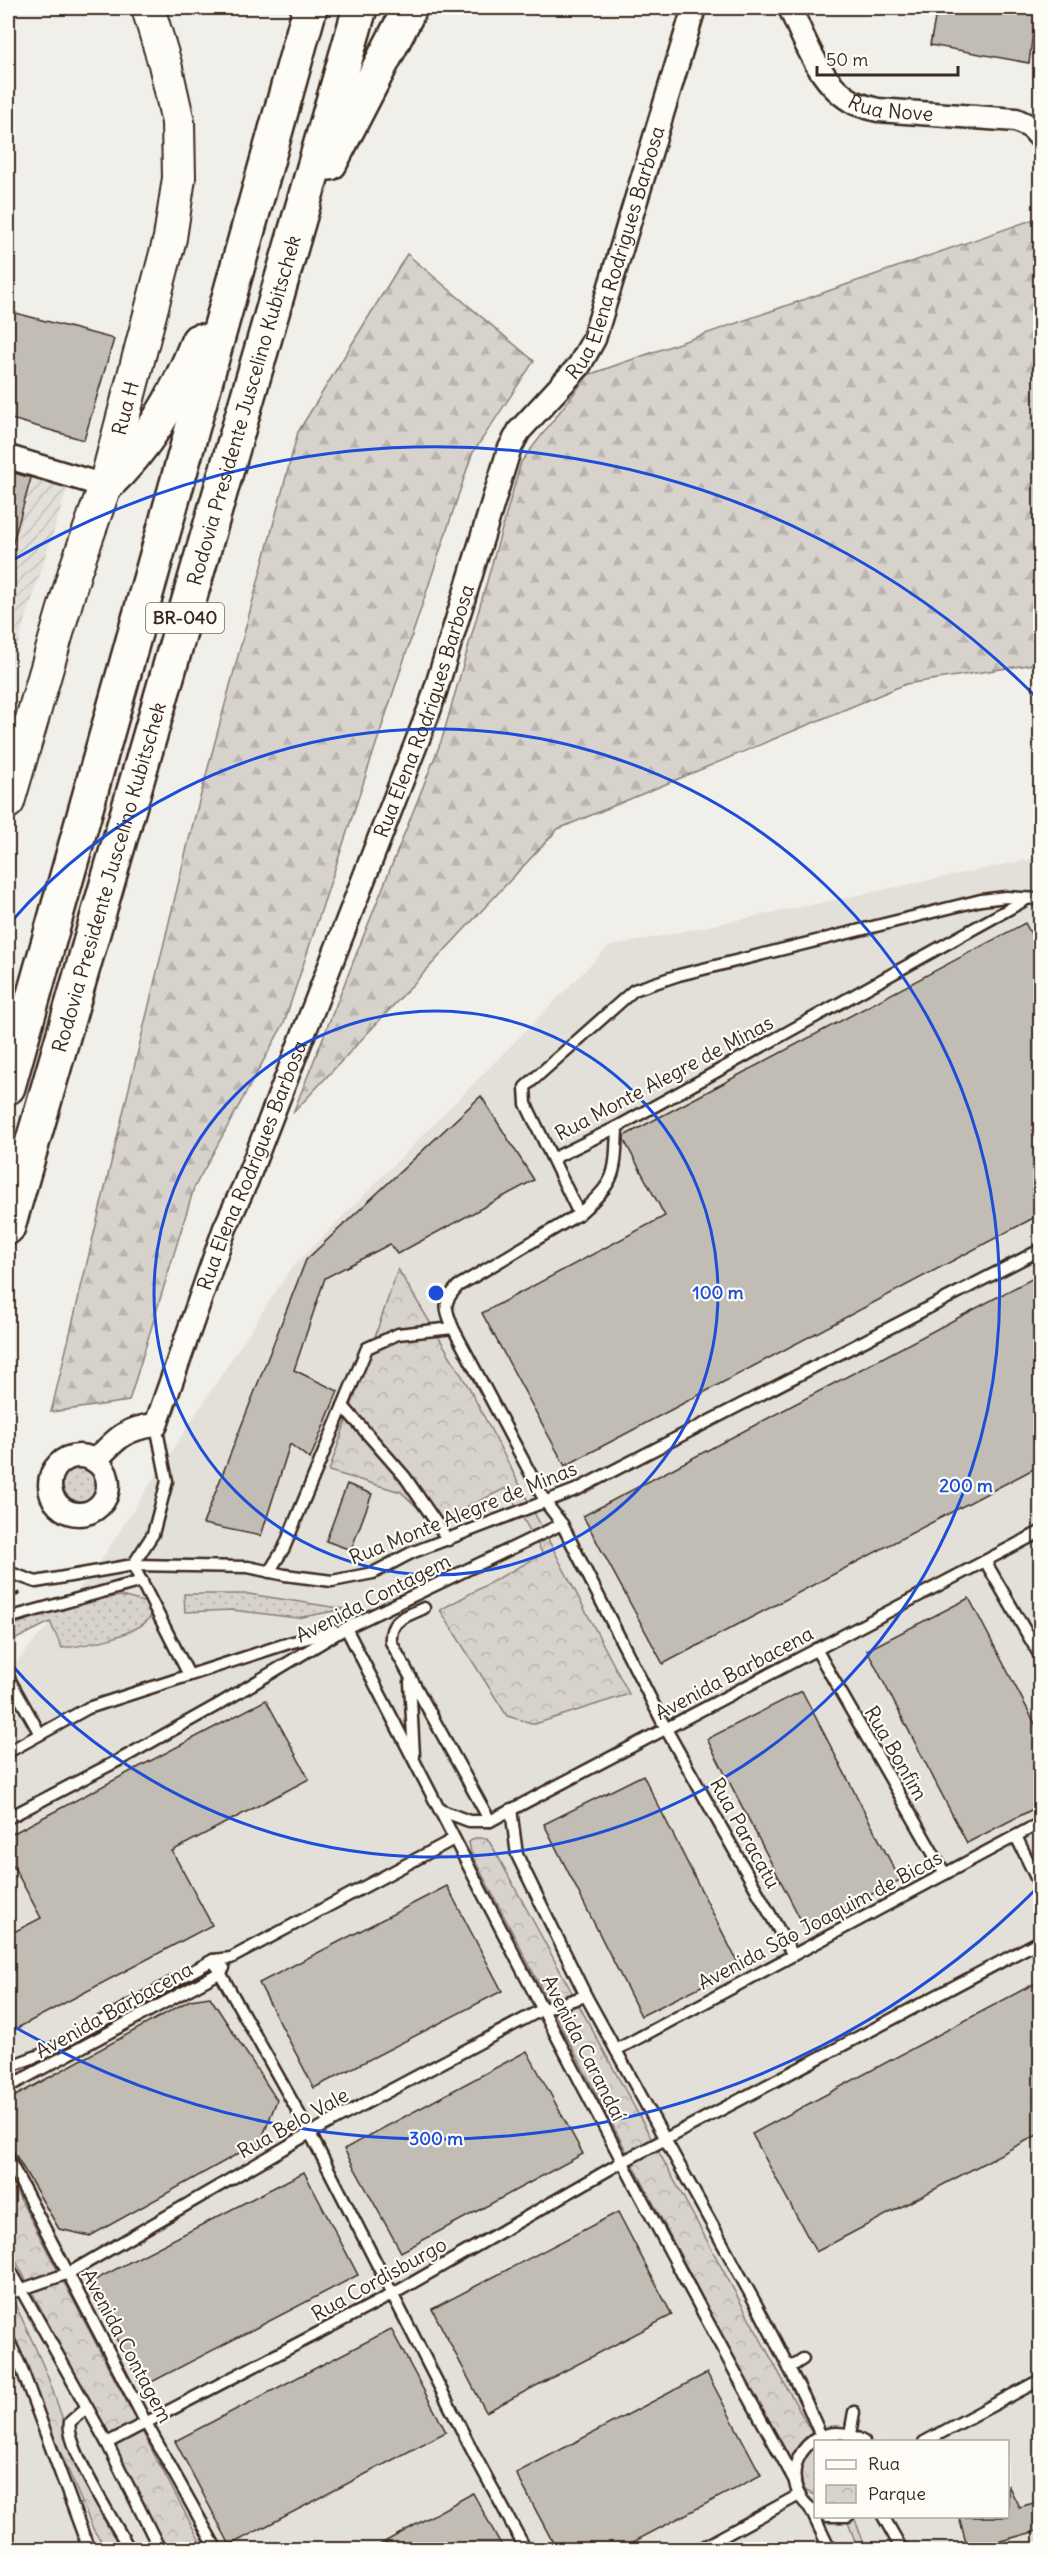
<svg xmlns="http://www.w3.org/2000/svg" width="1048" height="2557" font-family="Delius,sans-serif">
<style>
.built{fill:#e3e0da;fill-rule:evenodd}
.industrial{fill:url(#industrial-furrows)}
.grass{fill:url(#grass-dots);stroke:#897e75;stroke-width:1.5}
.forest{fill:url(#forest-firs);stroke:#897e75;stroke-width:1.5}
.park{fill:url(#park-crowns);stroke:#897e75;stroke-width:1.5}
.building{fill:#c1bcb4;stroke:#3b2a1e;stroke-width:1.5}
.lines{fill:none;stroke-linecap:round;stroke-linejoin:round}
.lane-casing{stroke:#3b2a1e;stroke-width:15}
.street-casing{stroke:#3b2a1e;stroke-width:27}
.secondary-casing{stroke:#3b2a1e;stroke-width:36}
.highway-casing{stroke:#3b2a1e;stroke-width:38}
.path{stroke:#3b2a1e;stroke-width:4;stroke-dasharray:4.5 4.5;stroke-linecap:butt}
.lane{stroke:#fdfcf7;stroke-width:10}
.street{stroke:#fdfcf7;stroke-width:22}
.secondary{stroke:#fdfcf7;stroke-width:32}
.highway{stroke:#fdfcf7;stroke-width:33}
.ring{fill:none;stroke:#1d4ed8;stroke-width:3}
.labels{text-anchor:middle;stroke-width:4.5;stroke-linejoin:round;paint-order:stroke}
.shield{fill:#fdfcf7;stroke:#75695f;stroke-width:1.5}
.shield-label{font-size:18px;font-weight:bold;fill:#3b2a1e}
.street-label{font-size:20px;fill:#3b2a1e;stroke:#fdfcf7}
.centre{fill:#1d4ed8;stroke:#fdfcf7;stroke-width:3}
.ring-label{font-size:18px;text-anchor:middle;font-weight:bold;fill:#1d4ed8;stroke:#fdfcf7;stroke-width:4.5;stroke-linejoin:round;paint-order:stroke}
</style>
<defs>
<pattern id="industrial-furrows" width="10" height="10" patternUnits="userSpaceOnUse" patternTransform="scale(1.5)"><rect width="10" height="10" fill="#e3e0da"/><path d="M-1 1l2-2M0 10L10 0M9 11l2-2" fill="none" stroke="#c4c0bb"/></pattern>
<pattern id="grass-dots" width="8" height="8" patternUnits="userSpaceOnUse" patternTransform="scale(1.5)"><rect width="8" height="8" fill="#d7d2cc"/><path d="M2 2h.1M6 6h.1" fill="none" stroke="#b9b4af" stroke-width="1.8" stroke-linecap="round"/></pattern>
<pattern id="forest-firs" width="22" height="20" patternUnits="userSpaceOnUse" patternTransform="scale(1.5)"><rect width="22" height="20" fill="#d7d2cc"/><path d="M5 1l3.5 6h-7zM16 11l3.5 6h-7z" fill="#b9b4af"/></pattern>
<pattern id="park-crowns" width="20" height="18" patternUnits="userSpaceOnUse" patternTransform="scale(1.5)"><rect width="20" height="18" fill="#d7d2cc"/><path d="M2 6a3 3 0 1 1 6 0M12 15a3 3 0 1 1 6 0" fill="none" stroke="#b9b4af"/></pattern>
</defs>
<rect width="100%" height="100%" fill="#f1efea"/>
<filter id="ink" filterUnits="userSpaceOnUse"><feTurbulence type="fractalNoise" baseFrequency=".0167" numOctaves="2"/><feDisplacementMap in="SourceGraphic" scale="12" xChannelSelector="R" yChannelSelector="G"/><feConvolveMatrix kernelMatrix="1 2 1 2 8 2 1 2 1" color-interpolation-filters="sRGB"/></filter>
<g filter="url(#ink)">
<path class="built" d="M1040,857V2549L8,2550V1672L91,1575L289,1271L608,947ZM816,2442H1008V2516H816Z"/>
<path class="industrial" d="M8,468L68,486L8,675Z"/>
<g class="grass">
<circle cx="80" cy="1484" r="17"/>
<path d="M184,1594H249L345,1609L297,1618L232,1610L185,1612Z"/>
<path d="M121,1596L148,1603L151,1616C139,1635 85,1646 62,1648L50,1622L8,1643V1627L82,1601Z"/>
</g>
<g class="forest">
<path d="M1040,217V663L906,684L558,829L293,1113L442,739L521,462L588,375Z"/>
<path d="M407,254L534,361L472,454L284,1023L194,1188L129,1401L51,1412L190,835L298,432Z"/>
</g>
<g class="park">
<path d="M398,1269L468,1386L629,1694L535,1724L507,1716L440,1610L543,1554L506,1488L434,1523L401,1492L329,1471Z"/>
<path d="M475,1838H487L495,1851L816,2441L815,2495L806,2491L785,2456L471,1853L469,1842Z"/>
<path d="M8,2176L204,2549H167L8,2246Z"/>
<path d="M8,2288C21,2318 37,2349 49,2380C70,2438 87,2499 122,2549H107L94,2531L8,2328Z"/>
<path d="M846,2517H854L866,2549H858Z"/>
</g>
<g class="building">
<path d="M937,8H1036L1029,63L930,45Z"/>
<path d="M8,311L114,339L84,440L8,418Z"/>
<path d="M8,471L31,478L12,546L8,545Z"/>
<path d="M1025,923L1041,952V1214L565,1466L482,1313L665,1216L624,1140V1136Z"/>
<path d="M481,1096L534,1180L397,1254L390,1244L325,1278L294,1370L338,1391L310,1459L290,1444L261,1536L203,1524L306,1260Z"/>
<path d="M1041,1274V1465L663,1664L583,1516Z"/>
<path d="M347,1484L372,1494L351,1550L326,1541Z"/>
<path d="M969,1598L1041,1735V1805L967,1843L867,1650Z"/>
<path d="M802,1691L900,1880L805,1928L707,1739Z"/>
<path d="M266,1700L309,1779L172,1851L212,1925L8,2033V1935L41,1918L8,1856V1836Z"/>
<path d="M643,1775L740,1967L641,2016L544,1824Z"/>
<path d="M447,1886L502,1991L314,2088L259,1983Z"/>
<path d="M1041,1980V2133L816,2252L752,2134Z"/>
<path d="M210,1997L277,2100L261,2141L90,2236L59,2229L8,2142V2100L190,2000Z"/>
<path d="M527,2051L583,2154L401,2252L344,2149Z"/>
<path d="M304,2172L358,2275L142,2387L87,2284Z"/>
<path d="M618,2212L672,2315L486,2412L432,2309Z"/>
<path d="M391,2329L446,2432L230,2545L175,2441Z"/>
<path d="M707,2373L761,2475L618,2550H557L516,2473Z"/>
<path d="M1008,2485L1019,2507L1041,2501V2530L968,2550L959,2517H1008Z"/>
<path d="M473,2493L504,2550H370Z"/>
</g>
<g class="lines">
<defs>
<g id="lane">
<path d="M554,1158L617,1127L1027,899"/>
<path d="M579,1214C617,1180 615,1176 617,1127"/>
<path d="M343,1406L405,1477L448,1540"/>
<path d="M985,1561L1040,1656"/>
<path d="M133,1565L153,1534L167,1481L156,1425"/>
<path d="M133,1565L189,1675"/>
<path d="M8,1572L36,1582L133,1565L248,1567L285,1575L332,1581L373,1573L411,1553L578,1489L1040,1250"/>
<path d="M269,1572L284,1548L367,1348L398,1334L453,1328"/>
<path d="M424,1608C406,1617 389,1619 391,1642L490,1821"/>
<path d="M8,1618L142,1581"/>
<path d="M346,1628C493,1914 639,2200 795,2481"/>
<path d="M816,1649L945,1874"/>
<path d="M8,1677L40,1734"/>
<path d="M410,1682L414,1756"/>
<path d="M8,1752L88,1708L289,1643L335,1631"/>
<path d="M511,1809L517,1855L586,1996L757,2306L804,2397L821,2436"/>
<path d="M440,1810L469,1821H490L1040,1532"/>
<path d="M8,1818L121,1759L221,1703L346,1628L562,1524"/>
<path d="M1016,1836L1040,1886"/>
<path d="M793,1955L666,1729L562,1524L546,1503L453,1328C445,1307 442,1303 458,1286L579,1214L526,1104L525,1087L634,990L679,975L981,900L1006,897L1040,899"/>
<path d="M213,1960L310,2133L475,2456L526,2550"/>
<path d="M616,2050L1040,1823"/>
<path d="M8,2067L40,2055L213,1960L231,1958L454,1839"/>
<path d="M8,2087L221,1972L224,1968"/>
<path d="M8,2158L146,2423L217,2550"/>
<path d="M8,2266L107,2443L160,2550"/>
<path d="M8,2294L69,2273L310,2133L543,2009L586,1996"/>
<path d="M8,2339L21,2367L89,2550"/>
<path d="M789,2368L803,2359"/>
<path d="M87,2407L70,2422C64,2444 117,2527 130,2550"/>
<path d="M850,2434L854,2412"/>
<path d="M924,2442L1040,2380"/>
<path d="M107,2443L393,2294L622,2162L1040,1941"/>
<path d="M810,2508L830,2550"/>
<path d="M816,2512C766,2480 812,2408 864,2442"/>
<path d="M827,2516H848"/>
<path d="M883,2516L901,2548L905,2550"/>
<path d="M698,2550L799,2495"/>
</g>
<g id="street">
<path id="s1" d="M790,8C805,41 820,85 855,103C862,106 871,108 878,110L1016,120L1031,127L1040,137"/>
<path d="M8,457L105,486"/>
<circle cx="79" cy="1485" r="29"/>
<path id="s2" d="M95,1461C116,1439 125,1428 156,1425L225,1228L246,1182L430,708L509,450L519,431L579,366L594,339L694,8"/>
</g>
<g id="secondary">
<path id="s3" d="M8,802L75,571L105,486L170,238L179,178L178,122L165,64L148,8"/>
</g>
<g id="highway">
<path d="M330,163L410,8"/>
<path d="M105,486C148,446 177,396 198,341"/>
<path d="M8,1087L310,8"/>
<path id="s4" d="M8,1227L360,8"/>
</g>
</defs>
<use href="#lane" class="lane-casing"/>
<use href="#street" class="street-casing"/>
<use href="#secondary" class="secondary-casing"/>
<use href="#highway" class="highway-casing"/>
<path class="path" d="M8,1600L21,1592"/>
<use href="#lane" class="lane"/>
<use href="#street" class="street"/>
<use href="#secondary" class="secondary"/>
<use href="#highway" class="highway"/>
</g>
</g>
<g class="ring">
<circle cx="436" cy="1293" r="282"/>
<path d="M10 923A564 564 0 1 1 10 1663"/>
<path d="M1039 1886A846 846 0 0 1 13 2026M13 560A846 846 0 0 1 1039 700"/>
</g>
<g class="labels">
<rect class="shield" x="146" y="603" width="78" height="30" rx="4.5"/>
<g class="shield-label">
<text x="185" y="624">BR-040</text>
</g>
<g class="street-label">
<text dy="7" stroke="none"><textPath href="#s1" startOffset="154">Rua Nove</textPath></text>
<text dy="7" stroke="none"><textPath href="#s2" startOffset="1340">Rua Elena Rodrigues Barbosa</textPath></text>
<text dy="7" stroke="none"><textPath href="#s3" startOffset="411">Rua H</textPath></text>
<text dy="7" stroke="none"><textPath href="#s4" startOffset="850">Rodovia Presidente Juscelino Kubitschek</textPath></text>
<text dy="7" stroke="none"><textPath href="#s2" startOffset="836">Rua Elena Rodrigues Barbosa</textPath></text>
<text dy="7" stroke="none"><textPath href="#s4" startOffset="364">Rodovia Presidente Juscelino Kubitschek</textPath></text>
<text transform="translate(664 1078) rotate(-28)" y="7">Rua Monte Alegre de Minas</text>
<text dy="7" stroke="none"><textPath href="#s2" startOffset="350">Rua Elena Rodrigues Barbosa</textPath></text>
<text transform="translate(463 1513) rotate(-22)" y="7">Rua Monte Alegre de Minas</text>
<text transform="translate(373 1598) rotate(-27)" y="7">Avenida Contagem</text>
<text transform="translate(734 1673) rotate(-28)" y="7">Avenida Barbacena</text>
<text transform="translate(896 1753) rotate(60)" y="7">Rua Bonfim</text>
<text transform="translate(745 1833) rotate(61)" y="7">Rua Paracatu</text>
<text transform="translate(820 1920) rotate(-28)" y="7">Avenida São Joaquim de Bicas</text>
<text transform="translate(114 2010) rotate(-29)" y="7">Avenida Barbacena</text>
<text transform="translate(584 2048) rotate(63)" y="7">Avenida Carandaí</text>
<text transform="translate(293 2123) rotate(-29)" y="7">Rua Belo Vale</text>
<text transform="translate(379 2279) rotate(-29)" y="7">Rua Cordisburgo</text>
<text transform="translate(127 2346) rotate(62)" y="7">Avenida Contagem</text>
</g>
</g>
<circle cx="436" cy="1293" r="9" class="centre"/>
<g class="ring-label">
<text x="718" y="1299">100 m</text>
<text x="966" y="1492">200 m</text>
<text x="436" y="2145">300 m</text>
</g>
<rect width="1048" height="2557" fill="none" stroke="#fdfcf7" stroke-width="30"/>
<rect x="15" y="15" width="1018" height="2527" fill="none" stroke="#3b2a1e" stroke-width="2" filter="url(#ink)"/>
<rect x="814" y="2440" width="195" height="78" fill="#fdfcf7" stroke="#afa8a0" stroke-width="1.5"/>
<rect x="826" y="2460" width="30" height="9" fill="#fdfcf7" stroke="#afa8a0" stroke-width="1.5"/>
<text x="868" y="2470" font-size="18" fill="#3b2a1e">Rua</text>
<rect x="826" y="2485" width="30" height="18" fill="url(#park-crowns)" stroke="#afa8a0" stroke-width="1.5"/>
<text x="868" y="2500" font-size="18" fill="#3b2a1e">Parque</text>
<path d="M817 66v9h141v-9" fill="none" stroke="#3b2a1e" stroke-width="3"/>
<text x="826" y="66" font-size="18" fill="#3b2a1e" stroke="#fdfcf7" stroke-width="4.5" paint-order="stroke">50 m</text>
</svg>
